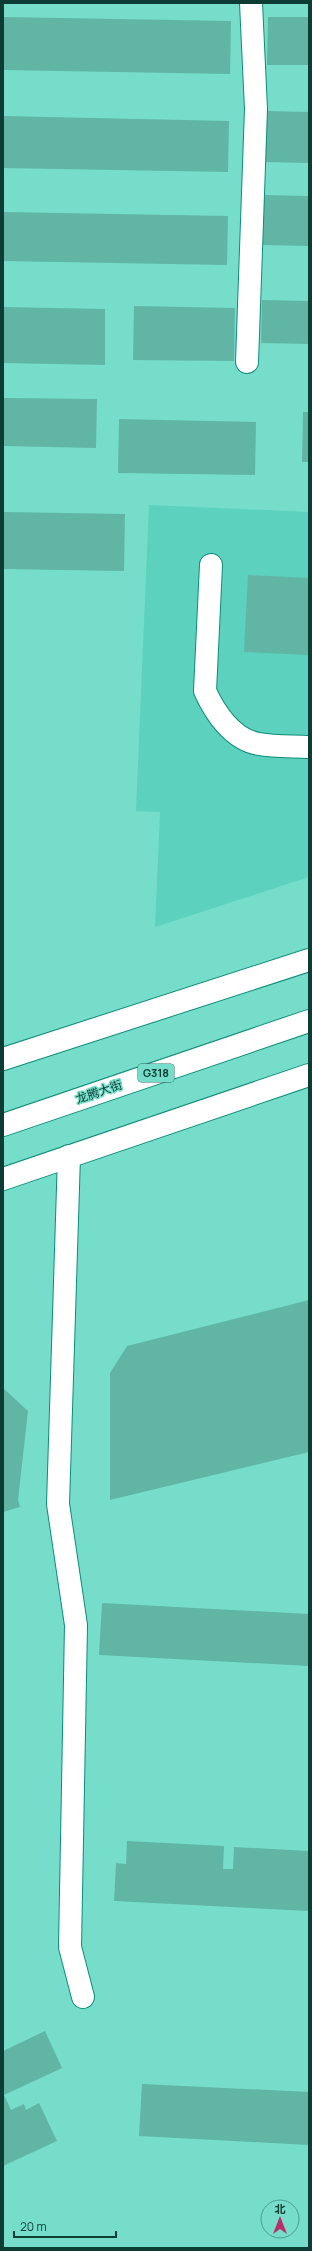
<svg xmlns="http://www.w3.org/2000/svg" width="312" height="2251" font-family="Manrope,'Noto Sans SC',sans-serif">
<style>
.built{fill:#5cd1bd}
.building{fill:#61b5a5}
.lines{fill:none;stroke-linecap:round;stroke-linejoin:round}
.minor-casing{stroke:#0f8c7b;stroke-width:24}
.highway-casing{stroke:#0f8c7b;stroke-width:24}
.minor{stroke:#fff;stroke-width:22}
.highway{stroke:#fff;stroke-width:22}
.labels{text-anchor:middle;stroke-width:3;stroke-linejoin:round;paint-order:stroke}
.shield{fill:#75ddca;stroke:#2c6c61;stroke-width:1}
.shield-label{font-size:11px;font-weight:bold;fill:#0d3c34}
.street-label{font-size:12px;fill:#0d3c34;stroke:#75ddca}
</style>
<rect width="100%" height="100%" fill="#75ddca"/>
<path class="built" d="M149,505L309,512V877L155,927L160,812L136,811Z"/>
<g class="building">
<path d="M3,17L231,21L230,74L3,70Z"/>
<path d="M268,17H309V65H267Z"/>
<path d="M266,111L309,112V163L265,162Z"/>
<path d="M3,116L229,121L228,172L3,168Z"/>
<path d="M264,195L309,196V246L263,245Z"/>
<path d="M3,212L228,216L227,265L3,261Z"/>
<path d="M262,300L309,301V344L261,343Z"/>
<path d="M134,306L235,308L234,361L133,360Z"/>
<path d="M3,307L105,309V365L3,363Z"/>
<path d="M3,398L97,399L96,448L3,446Z"/>
<path d="M303,412H309V462H302Z"/>
<path d="M119,419L256,422L255,475L118,473Z"/>
<path d="M3,512L125,514L124,571L3,569Z"/>
<path d="M248,575L309,578V655L244,652Z"/>
<path d="M309,1300V1452L110,1500V1373L127,1346Z"/>
<path d="M3,1388L28,1411L18,1500L20,1507L3,1512Z"/>
<path d="M102,1603L309,1614V1666L99,1655Z"/>
<path d="M127,1841L224,1846L223,1869H233L234,1847L309,1851V1911L114,1901L116,1863L126,1864Z"/>
<path d="M45,2031L62,2068L4,2095L11,2110L24,2104L26,2110L39,2103L57,2141L3,2166V2051Z"/>
<path d="M142,2084L309,2092V2145L139,2136Z"/>
</g>
<g class="lines">
<defs>
<g id="minor">
<path d="M247,362L256,109L251,3"/>
<path d="M211,565L205,691C215,713 233,740 259,744C275,747 293,746 309,747"/>
<path d="M3,1059L309,960"/>
<path d="M69,1156L58,1504L76,1625L70,1947L83,1997"/>
</g>
<g id="highway">
<path d="M3,1125L309,1021"/>
<path d="M3,1179L309,1075"/>
</g>
</defs>
<use href="#minor" class="minor-casing"/>
<use href="#highway" class="highway-casing"/>
<use href="#minor" class="minor"/>
<use href="#highway" class="highway"/>
</g>
<g class="labels">
<rect class="shield" x="138" y="1064" width="36" height="18" rx="3"/>
<g class="shield-label">
<text x="156" y="1077">G318</text>
</g>
<g class="street-label">
<text transform="translate(99 1092) rotate(-19)" y="4">龙腾大街</text>
</g>
</g>
<rect width="312" height="2251" fill="none" stroke="#0d3c34" stroke-width="8"/>
<g transform="translate(280 2219)"><circle r="19" fill="#75ddca" stroke="#4b9d8e"/>
<path d="M0-3L7 15L0 10L-7 15Z" fill="#b92e68"/>
<text y="-6" font-size="11" font-weight="bold" text-anchor="middle" fill="#0d3c34">北</text>
</g>
<path d="M14 2231v6h102v-6" fill="none" stroke="#0d3c34" stroke-width="2"/>
<text x="20" y="2231" font-size="12" fill="#0d3c34" stroke="#75ddca" stroke-width="3" paint-order="stroke">20 m</text>
</svg>
